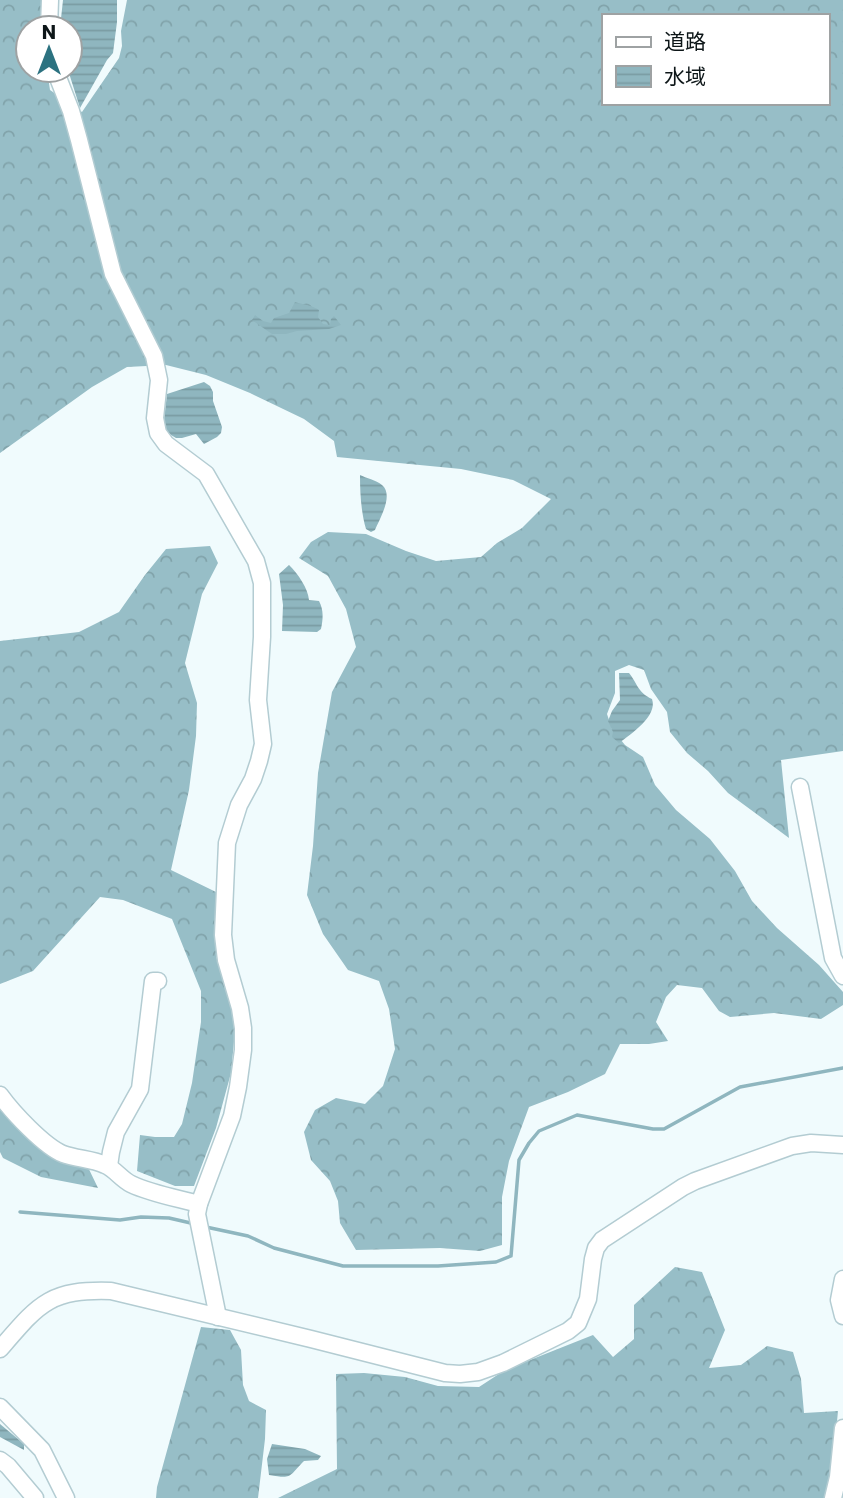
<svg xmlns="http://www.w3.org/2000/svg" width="843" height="1498" font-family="Poppins,'Noto Sans JP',sans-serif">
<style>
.forest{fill:url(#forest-crowns);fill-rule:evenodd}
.water{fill:url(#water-rules)}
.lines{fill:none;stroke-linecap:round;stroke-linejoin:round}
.stream{stroke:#8fb6bf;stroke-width:3.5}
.minor-casing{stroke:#b3ccd2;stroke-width:19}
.minor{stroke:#fff;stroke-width:16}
</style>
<defs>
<pattern id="forest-crowns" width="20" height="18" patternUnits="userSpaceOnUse" patternTransform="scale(1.75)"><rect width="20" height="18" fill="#97bec7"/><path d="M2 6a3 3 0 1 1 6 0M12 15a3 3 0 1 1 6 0" fill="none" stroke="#81a3aa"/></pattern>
<pattern id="water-rules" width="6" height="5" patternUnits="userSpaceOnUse" patternTransform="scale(1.75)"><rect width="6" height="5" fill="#8fb6bf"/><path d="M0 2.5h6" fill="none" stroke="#7a9ca3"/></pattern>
</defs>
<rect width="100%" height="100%" fill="#f0fbfd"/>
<g class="forest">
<path d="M0,0H42V28H28V70H47L50,90L82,112L119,58L122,46L121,31L127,0H843V751L781,760L789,838L728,793L708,771L687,753L670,732L667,712L651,689L644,670L629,665L615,671V693L607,714L612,729L625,745L643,757L655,785L676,810L710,839L735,871L752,901L777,928L819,965L843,992V1005L821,1019L774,1013L730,1017L719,1011L702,988L677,985L666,997L656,1022L668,1041L649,1044H620L605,1074L568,1092L529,1107L509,1161L502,1197V1245L480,1251L440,1248L356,1250L340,1223L338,1201L330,1181L311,1160L304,1132L315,1110L336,1098L365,1104L383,1086L395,1049L389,1009L379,981L348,970L323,934L307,895L313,846L318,773L332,692L356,647L346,609L328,576L299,558L311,542L328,532L366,534L406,551L436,561L481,557L497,543L522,528L551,499L513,480L461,469L337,457L334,441L304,419L250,393L206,375L166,365L127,367L92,387L0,453ZM603,16H827V103H603Z"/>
<path d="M210,546L218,563L202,594L185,663L197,703L196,736L189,790L171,870L216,892V956L236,1021L231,1073L216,1128L194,1186H175L137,1171L140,1135L155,1137H174L182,1124L192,1083L201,1022V991L172,919L123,900L100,897L33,971L0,984V641L79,632L119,612L145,575L166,549Z"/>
<path d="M0,1109L31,1141L85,1161L98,1188L41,1177L3,1158L0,1152Z"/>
<path d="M675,1267L702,1272L725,1330L709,1368L741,1365L767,1346L793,1352L801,1379L804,1413L838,1411L832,1474L825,1498H278L337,1469L336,1374L364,1373L405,1377L438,1386L479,1387L505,1370L593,1335L613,1357L634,1339V1305Z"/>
<path d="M201,1327L230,1330L241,1350L243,1385L249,1401L266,1410L265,1439L258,1498H156L157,1487Z"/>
</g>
<g class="water">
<path d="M63,0H117V22L113,53L107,60L80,108L68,70H70V28H60Z"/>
<path d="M295,302C304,305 311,305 319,310L318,317L323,324L330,325L331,319L334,316L341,325L329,329L297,331L286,334H272L252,320L255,315L263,321L271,323L274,318L289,313Z"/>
<path d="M204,382L210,386L213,392V401L222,427L221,433L217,437L204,444L196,434L182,438H176L171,435L163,428L167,394Z"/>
<path d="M360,475C366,478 376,480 382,485C394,495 380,518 375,530L371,532L366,529C361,512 360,493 360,475Z"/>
<path d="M289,565C298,574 308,588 309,600L319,601C324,610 323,620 321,629L317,632L282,631L283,605L279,574Z"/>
<path d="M619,673H629C638,684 637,692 652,699C658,716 631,734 619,743L612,737L613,732L608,721L612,711L620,700Z"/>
<path d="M0,1424L24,1444V1450L0,1437Z"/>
<path d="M272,1444L305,1449L321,1456L318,1460L304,1461C288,1477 293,1479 269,1475L267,1459Z"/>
</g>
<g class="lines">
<g class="stream">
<path d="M20,1212L120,1220L141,1217L169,1218L195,1224"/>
<path d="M206,1227L248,1236L274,1248L343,1266H438L496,1262L511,1256L519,1160L529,1143L539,1131L577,1115L653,1129H664L740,1087L843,1068"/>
</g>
<defs>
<g id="minor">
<path d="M49,28L50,0"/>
<path d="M55,70L71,111L79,140L113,274L154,356L159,380L155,418L158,433L166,444L206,474L256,561L262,583V637L258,700L263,744L259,761L253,779L239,805L227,843L223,935L226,960L240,1008L243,1028V1050L238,1087L232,1116L199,1204L197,1214L218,1317"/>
<path d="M800,787L833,958L843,976"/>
<path d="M0,1095C13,1113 44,1146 63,1154C77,1159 92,1159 105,1165C115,1169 121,1179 131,1184C152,1194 177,1198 199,1204"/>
<path d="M109,1166L111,1152L116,1132L140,1089L153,981H158"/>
<path d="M843,1279L839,1300L843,1316"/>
<path d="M0,1349C39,1304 49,1289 111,1291L311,1339L445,1373L460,1374L478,1372L503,1363L568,1331L578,1323L588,1299L593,1259L596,1248L602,1240L683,1187L695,1181L792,1146L811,1143L843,1145"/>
<path d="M0,1407L42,1450L66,1498"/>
<path d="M0,1460L8,1466L35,1498"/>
<path d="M833,1498L838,1477L843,1428"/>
</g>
</defs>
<use href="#minor" class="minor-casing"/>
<use href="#minor" class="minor"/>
</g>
<rect x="602" y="14" width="228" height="91" fill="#ffffff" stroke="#9ea2a3" stroke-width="2"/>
<rect x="616" y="37" width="35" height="10" fill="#ffffff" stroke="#9ea2a3" stroke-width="2"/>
<text x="664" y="49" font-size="21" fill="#0d1618">道路</text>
<rect x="616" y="66" width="35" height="21" fill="url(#water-rules)" stroke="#9ea2a3" stroke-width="2"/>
<text x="664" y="84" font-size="21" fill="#0d1618">水域</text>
<g transform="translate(49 49)"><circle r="33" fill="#ffffff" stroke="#9ea2a3" stroke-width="2"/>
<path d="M0-5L12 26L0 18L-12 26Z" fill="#2c7280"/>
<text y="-10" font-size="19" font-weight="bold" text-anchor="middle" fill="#0d1618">N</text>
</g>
</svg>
